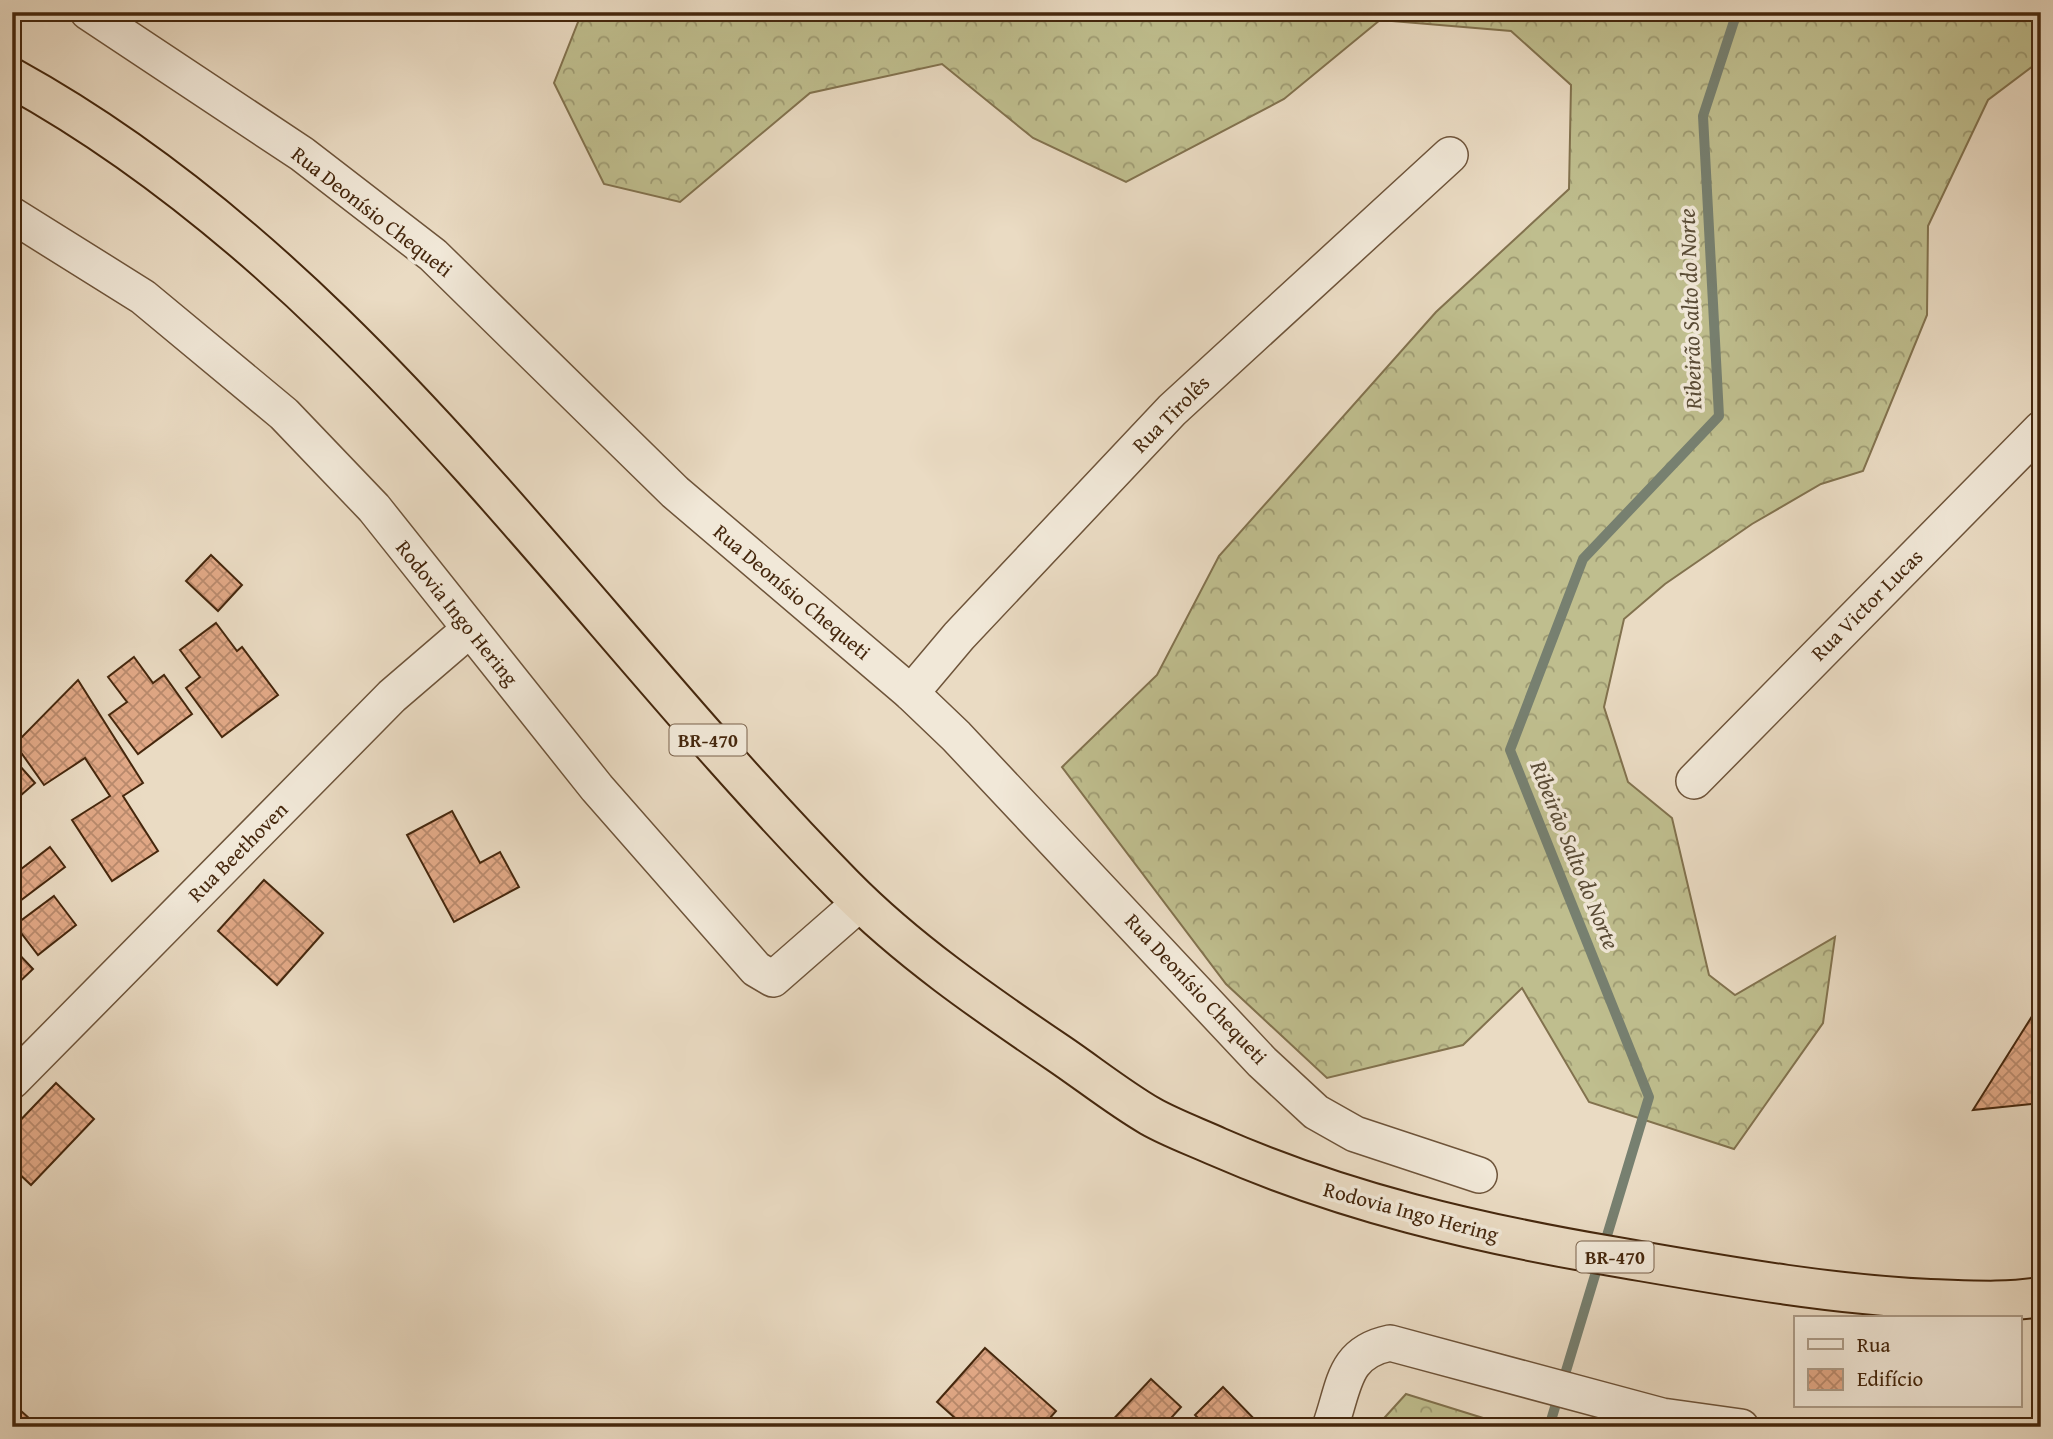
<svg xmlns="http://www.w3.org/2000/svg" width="2053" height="1439" font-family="'Gentium Book Plus',serif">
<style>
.forest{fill:url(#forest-crowns);stroke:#82724e;stroke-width:2}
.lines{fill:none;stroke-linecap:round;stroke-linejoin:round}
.stream{stroke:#778070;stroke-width:10}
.building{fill:url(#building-cross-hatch);stroke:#45270d;stroke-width:2}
.minor-casing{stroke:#6e543a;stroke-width:38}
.trunk-casing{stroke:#45270d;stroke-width:42}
.minor{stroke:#f1e8d8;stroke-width:35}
.trunk{stroke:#eadbc3;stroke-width:38}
.labels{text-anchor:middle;stroke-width:7;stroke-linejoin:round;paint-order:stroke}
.shield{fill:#f1e8d8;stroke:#79614a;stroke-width:2}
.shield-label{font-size:19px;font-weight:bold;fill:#45270d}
.street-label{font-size:21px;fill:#45270d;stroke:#f1e8d8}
.water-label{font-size:23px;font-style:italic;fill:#5a4c36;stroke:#f1e8d8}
</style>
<defs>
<pattern id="forest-crowns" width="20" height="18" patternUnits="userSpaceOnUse" patternTransform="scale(1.75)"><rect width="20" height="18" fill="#bfbe8e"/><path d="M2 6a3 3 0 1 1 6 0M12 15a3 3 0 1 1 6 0" fill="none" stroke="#9d9a72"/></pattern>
<pattern id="building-cross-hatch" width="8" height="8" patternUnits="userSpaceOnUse" patternTransform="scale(1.75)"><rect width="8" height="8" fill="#e2a987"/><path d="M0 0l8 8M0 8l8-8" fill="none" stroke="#b98a6d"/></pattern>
</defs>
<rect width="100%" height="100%" fill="#eadbc3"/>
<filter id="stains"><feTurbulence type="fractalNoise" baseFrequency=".00286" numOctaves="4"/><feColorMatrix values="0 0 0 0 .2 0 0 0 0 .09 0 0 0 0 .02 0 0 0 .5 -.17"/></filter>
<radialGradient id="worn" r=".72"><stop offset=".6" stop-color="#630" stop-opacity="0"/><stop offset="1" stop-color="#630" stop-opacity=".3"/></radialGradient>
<g class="forest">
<path d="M582,12H2041V60L1988,100L1928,226L1927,315L1863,471L1821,484L1752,524L1665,584L1624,619L1604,707L1628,782L1672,818L1709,975L1735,995L1835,937L1823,1023L1734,1149L1589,1102L1522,988L1463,1045L1327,1078L1226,984L1062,767L1157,675L1219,556L1436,312L1569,189L1571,85L1511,31L1380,20L1284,99L1126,182L1033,138L942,64L810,93L680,202L604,184L554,83Z"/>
<path d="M1406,1394L1512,1427H1376Z"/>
</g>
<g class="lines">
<path class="stream" d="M1549,1427L1649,1097L1510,750L1583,559L1719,416L1703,116L1737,12"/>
</g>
<g class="building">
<path d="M211,555L242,585L218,611L186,581Z"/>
<path d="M216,623L237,651L242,647L278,695L222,737L186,688L200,677L180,650Z"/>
<path d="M134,657L153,683L164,675L192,714L138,754L109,715L127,702L108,677Z"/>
<path d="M78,680L143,783L123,796L158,851L112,881L72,820L110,796L85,758L44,785L15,744Z"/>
<path d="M12,757L35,783L12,803Z"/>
<path d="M452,811L480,863L500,852L519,887L454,922L407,835Z"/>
<path d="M50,847L65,867L12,907V876Z"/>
<path d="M264,880L323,933L277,985L218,931Z"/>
<path d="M54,896L76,925L38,955L15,925Z"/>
<path d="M12,947L33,969L12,989Z"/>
<path d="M2041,1002V1103L1973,1110Z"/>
<path d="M56,1083L94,1119L31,1185L12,1167V1129Z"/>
<path d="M985,1348L1056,1411L1042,1427H965L937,1402Z"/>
<path d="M1151,1379L1181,1407L1163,1427H1106Z"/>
<path d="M1223,1387L1262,1427H1207L1195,1415Z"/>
<path d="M12,1403L39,1427H12Z"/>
</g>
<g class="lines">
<defs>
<g id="minor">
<path d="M88,12L302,154L433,255L675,492L911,693L956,736L1262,1062L1316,1112L1355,1134L1479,1175"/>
<path d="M12,215L143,297L284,414L374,508L597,788L756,969L773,979L861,902"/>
<path d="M911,693L959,636L1172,410L1450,155"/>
<path d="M1694,781L2041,429"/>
<path d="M12,1081L392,696L470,629"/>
<path d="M1330,1427C1345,1386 1342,1353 1390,1343L1662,1416L1741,1427"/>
</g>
<path id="trunk" d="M12,78C358,269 573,611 844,886C907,950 984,1003 1058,1053C1089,1074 1119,1098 1150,1116C1171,1128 1196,1137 1218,1147C1344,1202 1476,1233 1611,1256C1716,1274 1823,1294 1930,1299C1968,1300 2003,1303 2041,1297"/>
</defs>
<use href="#minor" class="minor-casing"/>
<use href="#trunk" class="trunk-casing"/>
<use href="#minor" class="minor"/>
<use href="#trunk" class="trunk"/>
</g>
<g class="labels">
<g class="shield">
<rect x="669.5" y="724.5" width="77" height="31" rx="5"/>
<rect x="1576.5" y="1241.5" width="77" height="31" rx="5"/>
</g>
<g class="shield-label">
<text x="708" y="747">BR-470</text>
<text x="1615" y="1264">BR-470</text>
</g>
<g class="street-label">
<text transform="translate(372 212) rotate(38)" y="7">Rua Deonísio Chequeti</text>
<text transform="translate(1171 414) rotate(-45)" y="7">Rua Tirolês</text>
<text transform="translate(792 592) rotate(40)" y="7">Rua Deonísio Chequeti</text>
<text transform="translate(1867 605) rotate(-45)" y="7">Rua Victor Lucas</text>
<text transform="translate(457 613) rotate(51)" y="7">Rodovia Ingo Hering</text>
<text transform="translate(238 852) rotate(-45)" y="7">Rua Beethoven</text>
<text transform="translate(1196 989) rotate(47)" y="7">Rua Deonísio Chequeti</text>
<text transform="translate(1411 1212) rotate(15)" y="7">Rodovia Ingo Hering</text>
</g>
<g class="water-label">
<text transform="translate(1690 309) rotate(-92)" y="8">Ribeirão Salto do Norte</text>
<text transform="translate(1575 855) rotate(68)" y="8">Ribeirão Salto do Norte</text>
</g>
</g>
<rect width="2053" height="1439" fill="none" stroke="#eadbc3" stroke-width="42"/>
<rect x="14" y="14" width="2025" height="1411" fill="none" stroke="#45270d" stroke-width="3.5"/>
<rect x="21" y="21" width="2011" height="1397" fill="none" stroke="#45270d" stroke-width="2"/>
<rect x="1794" y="1316" width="228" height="91" fill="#f1e8d8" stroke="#ac9b87" stroke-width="2"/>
<rect x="1808" y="1339" width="35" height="10" fill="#f1e8d8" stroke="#ac9b87" stroke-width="2"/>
<text x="1857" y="1352" font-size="21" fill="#45270d">Rua</text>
<rect x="1808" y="1369" width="35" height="21" fill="url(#building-cross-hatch)" stroke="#ac9b87" stroke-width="2"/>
<text x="1857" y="1386" font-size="21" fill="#45270d">Edifício</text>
<rect width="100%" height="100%" filter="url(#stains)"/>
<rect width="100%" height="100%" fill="url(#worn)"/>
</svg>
